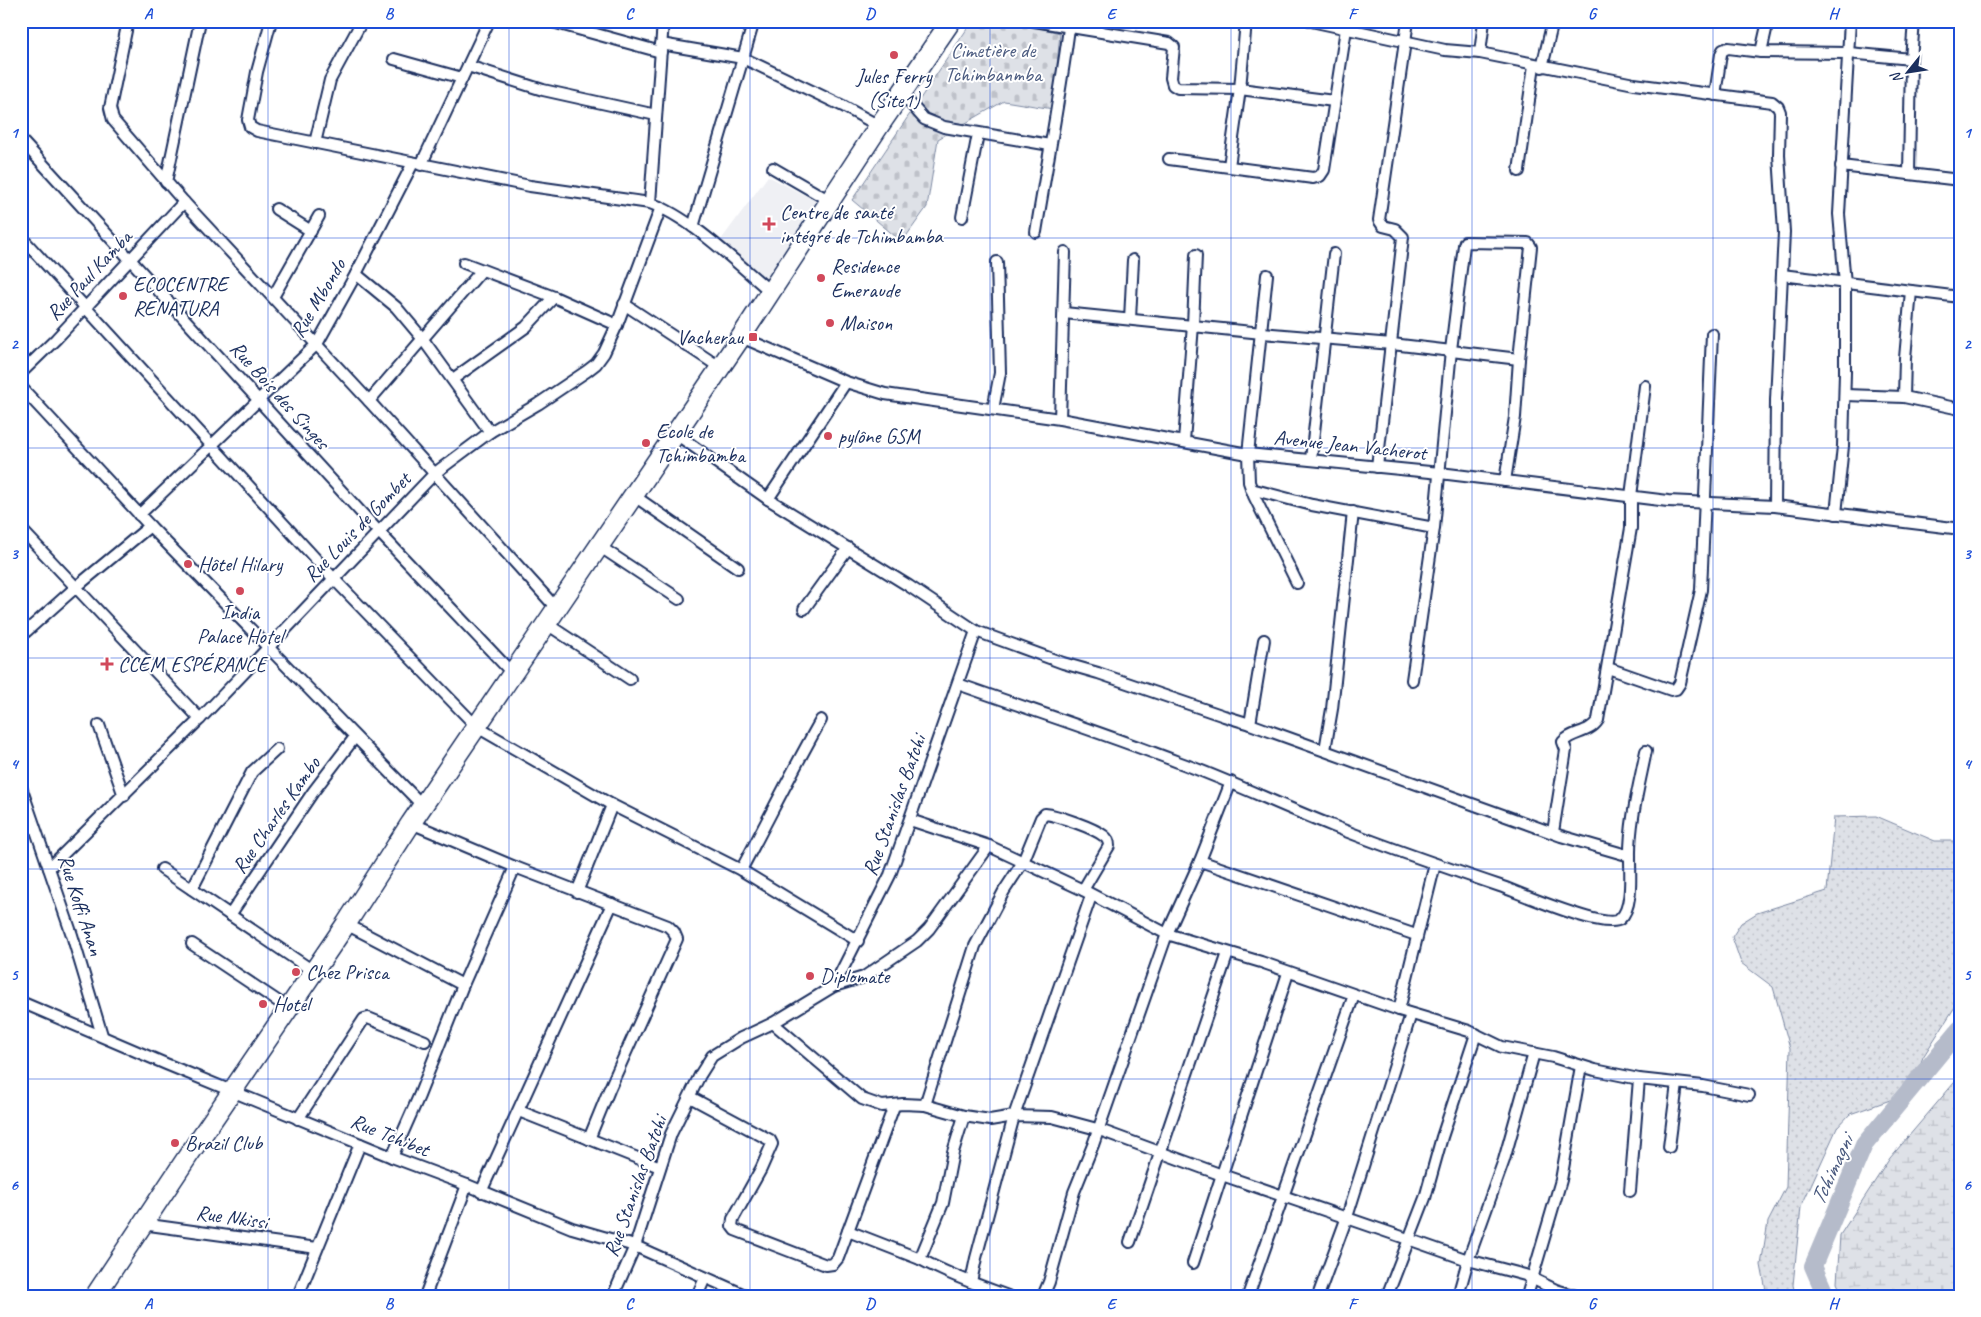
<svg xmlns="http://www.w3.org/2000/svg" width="1981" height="1317" font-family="Caveat,sans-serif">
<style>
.built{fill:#eff0f4}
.green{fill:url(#green-dots);stroke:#7c88a2}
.wetland{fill:url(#wetland-marsh);stroke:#7c88a2}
.cemetery{fill:url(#cemetery-stones);stroke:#7c88a2}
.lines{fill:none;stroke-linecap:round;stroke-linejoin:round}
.river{stroke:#b5bbca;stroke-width:18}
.street-casing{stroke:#1b2f5e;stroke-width:14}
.highway-casing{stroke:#1b2f5e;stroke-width:22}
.street{stroke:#fff;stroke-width:10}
.highway{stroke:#fff;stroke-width:19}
.grid{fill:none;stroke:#1d4ed8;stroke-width:1;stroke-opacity:0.55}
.poi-dot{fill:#d1495b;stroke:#fff;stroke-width:2}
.labels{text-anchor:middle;stroke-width:4;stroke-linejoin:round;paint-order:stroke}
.park-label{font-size:21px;fill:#4c5c80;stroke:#fff}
.poi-label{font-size:21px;fill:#1b2f5e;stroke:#fff;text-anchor:start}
.street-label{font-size:21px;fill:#1b2f5e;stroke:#fff}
.water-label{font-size:22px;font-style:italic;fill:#49597e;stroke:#fff}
.neatline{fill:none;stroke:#1d4ed8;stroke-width:2}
.grid-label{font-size:16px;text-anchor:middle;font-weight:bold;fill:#1d4ed8}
</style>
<defs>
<pattern id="green-dots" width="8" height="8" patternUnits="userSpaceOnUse" patternTransform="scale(1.25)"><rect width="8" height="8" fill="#dee1e7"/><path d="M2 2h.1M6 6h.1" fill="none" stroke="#bec1c9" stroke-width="1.8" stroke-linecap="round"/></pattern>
<pattern id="wetland-marsh" width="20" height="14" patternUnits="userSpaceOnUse" patternTransform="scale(1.25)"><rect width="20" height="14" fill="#dee1e7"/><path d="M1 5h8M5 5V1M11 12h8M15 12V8" fill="none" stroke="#bec1c9"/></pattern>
<pattern id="cemetery-stones" width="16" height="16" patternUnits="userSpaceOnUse" patternTransform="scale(1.25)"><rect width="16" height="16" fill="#dee1e7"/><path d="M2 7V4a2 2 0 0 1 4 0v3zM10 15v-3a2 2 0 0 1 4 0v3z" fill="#bec1c9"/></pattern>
</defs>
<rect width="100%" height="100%" fill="#fff"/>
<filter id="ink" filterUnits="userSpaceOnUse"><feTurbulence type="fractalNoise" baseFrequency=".02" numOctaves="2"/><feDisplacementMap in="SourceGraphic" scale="10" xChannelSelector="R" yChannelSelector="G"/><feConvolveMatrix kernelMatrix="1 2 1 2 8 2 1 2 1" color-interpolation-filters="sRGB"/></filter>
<g filter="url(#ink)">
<path class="built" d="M768,176L821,204L766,279L718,244Z"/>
<path class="green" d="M1876,816L1935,841H1960V999L1923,1057L1913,1085L1896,1098L1850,1114L1837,1128L1801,1207L1793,1285L1795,1294L1794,1296H1767L1761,1265L1768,1222L1786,1187L1790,1048L1773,987L1741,963L1732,937L1741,923L1757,913L1827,891L1834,817Z"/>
<path class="wetland" d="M1960,1076V1296H1843L1837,1283L1840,1235L1890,1158Z"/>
<path class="cemetery" d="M980,21H1011L1060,33L1053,109L1004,101L938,139L927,207L902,242L852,200L971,23Z"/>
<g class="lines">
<path class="river" d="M1826,1296L1813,1266L1864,1145L1960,1029"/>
<defs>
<g id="street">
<path d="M128,21L110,108L113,120L184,202L369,401L557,609"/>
<path d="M271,21L257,72L248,120L250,127L257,131L530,186L650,203C692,218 736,263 771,292"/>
<path d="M549,21L661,52"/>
<path d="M1034,21L1169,43L1174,47L1171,78L1173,85L1178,88L1240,89L1334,101"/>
<path d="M1311,21L1445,50L1480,53L1634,84L1772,102L1778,107L1780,112L1779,155L1784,232L1776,400L1775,506"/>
<path d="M661,44L743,58L843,106L879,126"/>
<path d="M1761,52L1768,21"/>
<path d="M1480,53L1484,21"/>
<path d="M394,59L462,78"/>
<path d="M468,66L543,90L656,115"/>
<path d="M1542,67L1553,21"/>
<path d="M902,94L924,119L944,127L1050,145"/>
<path d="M1715,95L1721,54L1723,50L1728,48L1761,52L1849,53L1911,59"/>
<path d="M21,140L378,531L513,674"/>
<path d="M315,143L330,80L362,21"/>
<path d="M1169,159L1313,178L1320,176L1324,170L1346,29"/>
<path d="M421,165L489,21"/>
<path d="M1229,166L1240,89L1246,21"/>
<path d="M1841,166L1960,180"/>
<path d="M773,168L830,201"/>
<path d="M1519,171L1534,65"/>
<path d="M1909,174L1911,59L1914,21"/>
<path d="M166,182L200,21"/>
<path d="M650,203L663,21"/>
<path d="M276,209L311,231"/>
<path d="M962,217L978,134"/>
<path d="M693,227L754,21"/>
<path d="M1036,232C1047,164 1060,96 1069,28"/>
<path d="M21,237L334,579L477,727L612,805L741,870L858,941"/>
<path d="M464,263L554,297L617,325"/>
<path d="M356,274L396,307L422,338L490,432"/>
<path d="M1267,275L1248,454L1249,482L1254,496L1297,583"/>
<path d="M1782,275L1960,297"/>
<path d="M273,297L319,216"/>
<path d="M624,304L721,368"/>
<path d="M1064,313L1262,333L1392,344L1519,359"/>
<path d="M1130,319L1133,260"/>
<path d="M741,337L846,382L885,394L1060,419L1248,454L1440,473L1668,501L1775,506L1953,528"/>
<path d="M21,373L56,339L184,202"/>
<path d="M453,379L526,327L554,297"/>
<path d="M21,387L150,526L423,806"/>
<path d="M1845,395L1904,397L1960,409"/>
<path d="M1904,397L1905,358L1911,291"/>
<path d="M369,401L482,270"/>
<path d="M993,409L1000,373L997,262"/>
<path d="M1060,419L1065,252"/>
<path d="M676,434L768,499L909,586L976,631L1063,663L1098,673L1224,716L1250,724L1561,836L1630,856"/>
<path d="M1184,441L1193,325L1196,255"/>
<path d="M1311,459L1334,254"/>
<path d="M1377,467L1403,237L1395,229L1383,226L1379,220L1408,21"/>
<path d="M1251,489L1312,505L1434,528"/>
<path d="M633,495L738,568"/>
<path d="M768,499L846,382"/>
<path d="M1836,514L1843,446L1845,372V284L1839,214L1850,21"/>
<path d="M139,515L317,344L356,274L413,163"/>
<path d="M21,529L200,719"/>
<path d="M599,546L679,599"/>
<path d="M804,609L848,548"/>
<path d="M547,624L630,679"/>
<path d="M21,636L75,588L150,526"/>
<path d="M1608,668L1671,690L1676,689L1680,683L1701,590L1712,334"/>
<path d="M1412,680L1434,528L1451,350L1464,245L1465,242L1528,243L1531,247L1519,359L1515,417L1505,481"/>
<path d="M958,684C1031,710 1106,734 1178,762C1231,781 1281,806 1333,826C1388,848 1444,867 1500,886C1520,893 1606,931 1620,919C1633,908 1630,875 1630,860C1629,823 1639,786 1646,751"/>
<path d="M1250,724L1264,640"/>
<path d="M99,725L124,796"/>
<path d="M1325,750L1332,709L1353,512"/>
<path d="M21,787L72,935L102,1035"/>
<path d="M910,820L989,846L1083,890L1167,934L1261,962L1399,1010L1469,1031L1502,1047L1553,1057L1595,1070L1639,1079L1703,1086L1749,1095"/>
<path d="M411,823L515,867L668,926L674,932L677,939L609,1090L589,1139"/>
<path d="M1553,832L1566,750L1563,742C1572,731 1589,734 1598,720L1631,528V496L1645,386"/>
<path d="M1200,861L1416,935"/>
<path d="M49,868L200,719L435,473L490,432L538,404L587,371L596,364L604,353L617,325L661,207"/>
<path d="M162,869L313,971"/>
<path d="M741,870C768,820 793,769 821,720"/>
<path d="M192,889L252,772L277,749"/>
<path d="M577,892L612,805"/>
<path d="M230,915L313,792L355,737"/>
<path d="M346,924L463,985"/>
<path d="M192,944L288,1008"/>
<path d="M834,986L890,875L976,631"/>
<path d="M21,1002L166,1064L392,1157L467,1185L572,1228L635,1246L747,1296"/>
<path d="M1399,1010L1435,864"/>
<path d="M773,1023L862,1099L882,1106L903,1104L925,1105L964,1116L990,1120L1014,1116L1052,1117L1097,1129L1222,1175L1408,1239L1468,1260L1525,1275L1556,1290L1576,1296"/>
<path d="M690,1097L770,1140L772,1144L761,1169L733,1219L732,1226L735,1230L826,1265L833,1264L838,1258L894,1106"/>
<path d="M925,1105L975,946L1004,891L1023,862L1041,818L1045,814C1057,815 1094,828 1104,836C1107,838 1109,842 1109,846L1083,890"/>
<path d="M519,1111L660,1167"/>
<path d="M298,1119L364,1019L368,1018L425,1041"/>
<path d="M1669,1147L1677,1084"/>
<path d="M392,1157L419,1096L463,985L515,867"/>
<path d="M1630,1191L1639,1079"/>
<path d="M481,1192L612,904"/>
<path d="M142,1224L317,1248"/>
<path d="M848,1231L920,1259C947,1274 977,1285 1008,1296"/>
<path d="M1130,1242L1228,953"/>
<path d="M920,1259L943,1203L953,1152L964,1116"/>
<path d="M1193,1263L1288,973"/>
<path d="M971,1282L976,1258L1014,1116L1091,896"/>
<path d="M298,1296L360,1144"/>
<path d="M425,1296L467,1185"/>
<path d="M613,1296L635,1246L671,1134L700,1075L712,1056L741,1038L773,1023L834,986L864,977L917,941L929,929L989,846"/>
<path d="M697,1296L705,1278"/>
<path d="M1043,1296L1049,1282L1074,1192L1093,1145L1167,934L1200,861L1231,782"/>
<path d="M1248,1296L1354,995"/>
<path d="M1318,1296L1347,1217L1411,1014"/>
<path d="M1387,1296L1425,1198L1442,1137L1476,1034"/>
<path d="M1458,1296L1468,1260L1504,1160L1534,1053"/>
<path d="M1527,1296L1561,1180L1581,1066"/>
</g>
<path id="highway" d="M95,1296L188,1156L346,924L411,823L741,337L879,126L951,21"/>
</defs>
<use href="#street" class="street-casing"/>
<use href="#highway" class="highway-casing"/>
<use href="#street" class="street"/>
<use href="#highway" class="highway"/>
</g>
</g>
<path class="grid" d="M268,21V1296M509,21V1296M750,21V1296M990,21V1296M1231,21V1296M1472,21V1296M1713,21V1296M21,238H1960M21,448H1960M21,658H1960M21,869H1960M21,1079H1960"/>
<g class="poi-dot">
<circle cx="894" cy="55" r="5"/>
<path d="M766.5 216.5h5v5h5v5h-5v5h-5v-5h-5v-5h5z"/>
<circle cx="821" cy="278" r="5"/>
<circle cx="123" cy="296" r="5"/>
<circle cx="830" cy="323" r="5"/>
<rect x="748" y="332" width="10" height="10" rx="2.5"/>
<circle cx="828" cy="436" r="5"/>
<circle cx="646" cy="443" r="5"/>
<circle cx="188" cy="564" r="5"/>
<circle cx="240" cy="591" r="5"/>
<path d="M104.5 656.5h5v5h5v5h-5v5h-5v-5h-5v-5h5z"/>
<circle cx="296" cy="972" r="5"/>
<circle cx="810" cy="976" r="5"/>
<circle cx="263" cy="1004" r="5"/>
<circle cx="175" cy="1143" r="5"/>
</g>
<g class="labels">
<g class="park-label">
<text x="993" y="57">Cimetière de<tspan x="993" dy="24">Tchimbanmba</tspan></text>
</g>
<g class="poi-label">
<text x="894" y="83" text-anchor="middle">Jules Ferry<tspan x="894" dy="24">(Site1)</tspan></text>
<text x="780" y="219">Centre de santé<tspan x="780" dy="24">intégré de Tchimbamba</tspan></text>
<text x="831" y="273">Residence<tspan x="831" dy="24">Emeraude</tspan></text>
<text x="133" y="291">ECOCENTRE<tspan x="133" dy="24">RENATURA</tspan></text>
<text x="840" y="330">Maison</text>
<text x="743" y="344" text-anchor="end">Vacherau</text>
<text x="656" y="438">Ecole de<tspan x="656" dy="24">Tchimbamba</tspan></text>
<text x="838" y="443">pylône GSM</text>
<text x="198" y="571">Hôtel Hilary</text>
<text x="240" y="619" text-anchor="middle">India<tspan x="240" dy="24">Palace Hotel</tspan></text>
<text x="118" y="671">CCEM ESPÉRANCE</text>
<text x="306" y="979">Chez Prisca</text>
<text x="820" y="983">Diplomate</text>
<text x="273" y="1011">Hotel</text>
<text x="185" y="1150">Brazil Club</text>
</g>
<g class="street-label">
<text transform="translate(89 275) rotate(-47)" y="7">Rue Paul Kamba</text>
<text transform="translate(318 298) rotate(-59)" y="7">Rue Mbondo</text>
<text transform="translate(280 395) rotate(48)" y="7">Rue Bois des Singes</text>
<text transform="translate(1350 445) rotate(6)" y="7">Avenue Jean Vacherot</text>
<text transform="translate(357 527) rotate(-46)" y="7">Rue Louis de Gombet</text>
<text transform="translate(894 805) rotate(-70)" y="7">Rue Stanislas Batchi</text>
<text transform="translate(276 815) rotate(-55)" y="7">Rue Charles Kambo</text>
<text transform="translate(81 905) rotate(72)" y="7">Rue Koffi Anan</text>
<text transform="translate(390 1135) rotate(22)" y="7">Rue Tchibet</text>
<text transform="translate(635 1186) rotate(-70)" y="7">Rue Stanislas Batchi</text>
<text transform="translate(232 1217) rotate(8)" y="7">Rue Nkissi</text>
</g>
<g class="water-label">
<text transform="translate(1831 1170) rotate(-65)" y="8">Tchimagni</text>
</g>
</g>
<rect width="1981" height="1317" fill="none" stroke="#fff" stroke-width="55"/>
<g transform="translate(1908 72) rotate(240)" stroke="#ffffff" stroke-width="4" paint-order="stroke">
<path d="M0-4L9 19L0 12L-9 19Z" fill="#1b2f5e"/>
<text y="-8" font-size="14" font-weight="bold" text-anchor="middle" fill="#1b2f5e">N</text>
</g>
<rect x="28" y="28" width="1926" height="1262" class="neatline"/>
<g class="grid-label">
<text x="148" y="19">A</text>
<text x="389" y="19">B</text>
<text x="629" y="19">C</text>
<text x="870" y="19">D</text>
<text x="1111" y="19">E</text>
<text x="1352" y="19">F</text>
<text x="1592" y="19">G</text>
<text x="1833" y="19">H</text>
<text x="14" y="138">1</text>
<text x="1967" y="138">1</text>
<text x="14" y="349">2</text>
<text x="1967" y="349">2</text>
<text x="14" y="559">3</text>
<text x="1967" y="559">3</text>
<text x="14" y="769">4</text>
<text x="1967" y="769">4</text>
<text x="14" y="980">5</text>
<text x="1967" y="980">5</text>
<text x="14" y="1190">6</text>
<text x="1967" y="1190">6</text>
<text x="148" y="1309">A</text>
<text x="389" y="1309">B</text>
<text x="629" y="1309">C</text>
<text x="870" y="1309">D</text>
<text x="1111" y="1309">E</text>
<text x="1352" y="1309">F</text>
<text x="1592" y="1309">G</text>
<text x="1833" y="1309">H</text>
</g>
</svg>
